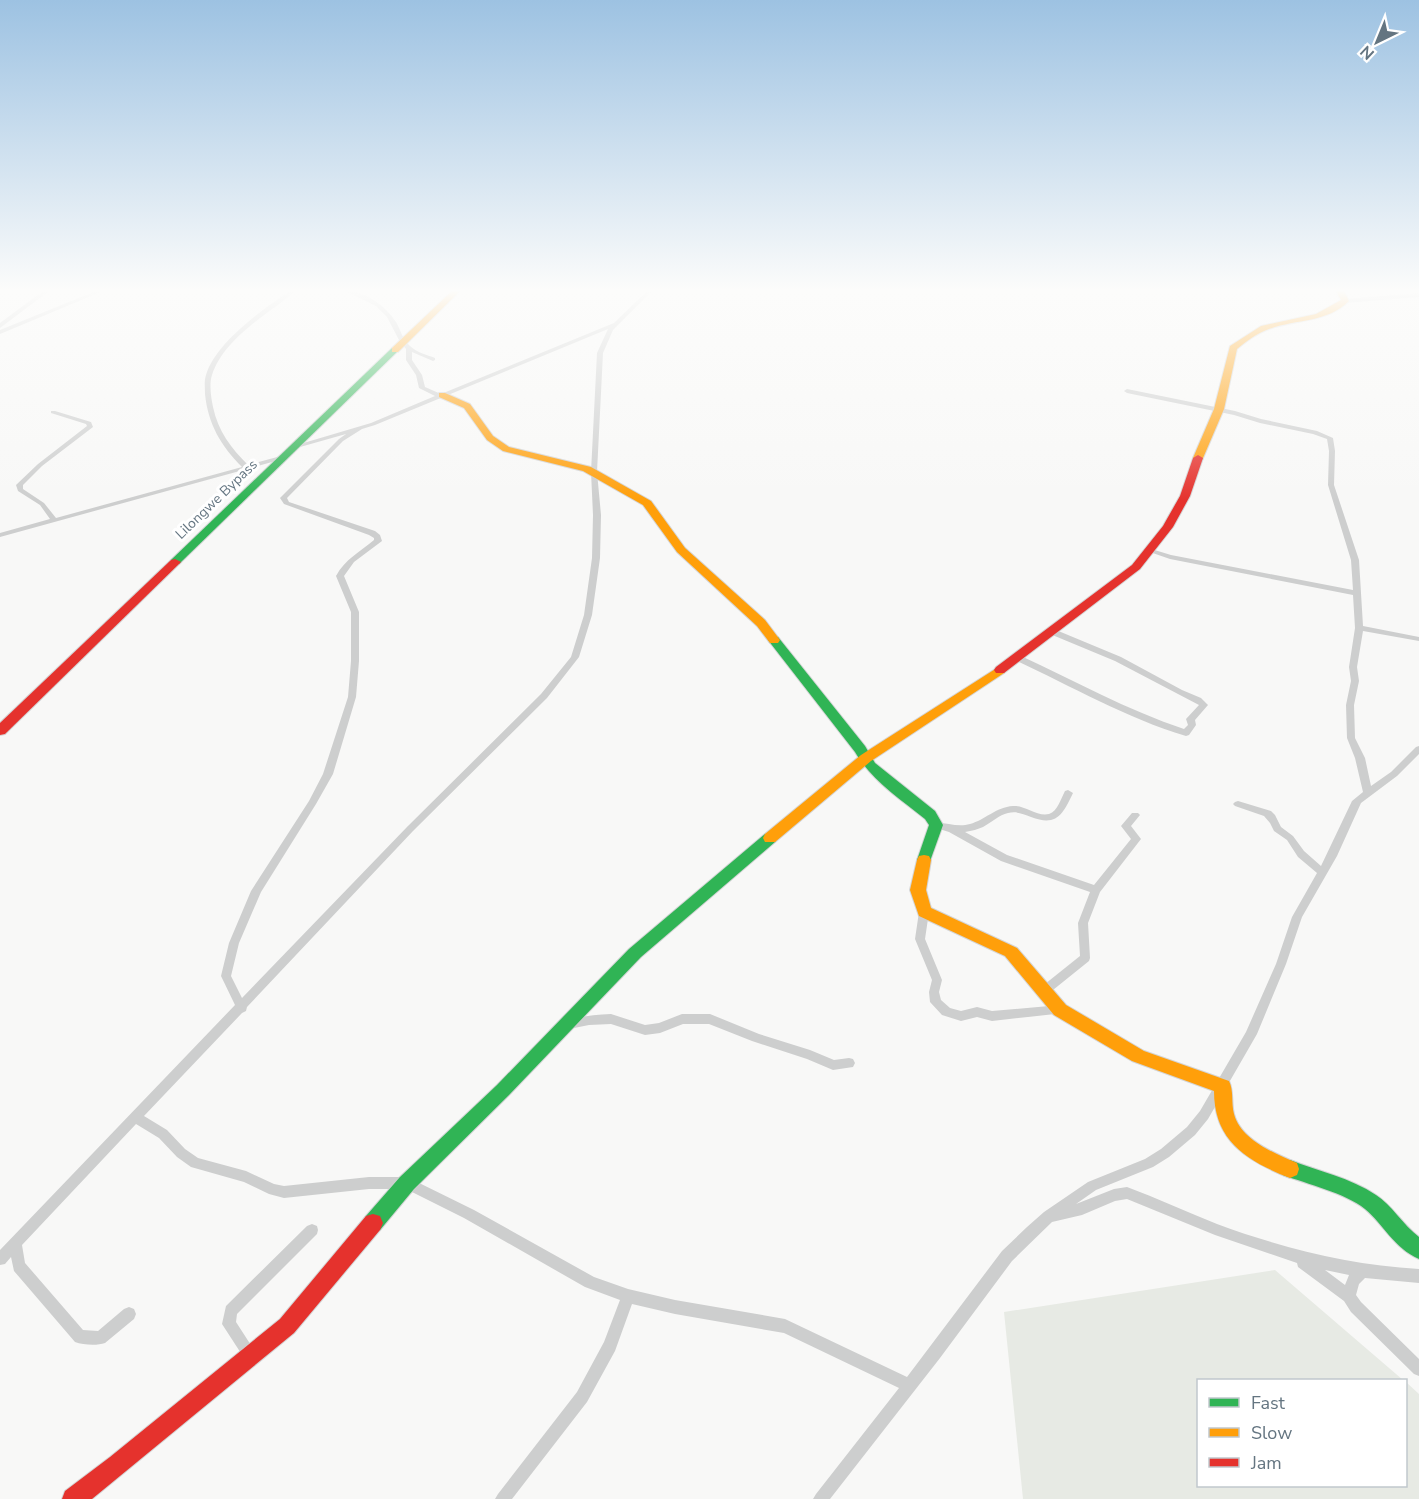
<svg xmlns="http://www.w3.org/2000/svg" width="1419" height="1499" font-family="'Nunito Sans',sans-serif">
<style>
.green{fill:#e7eae4}
.lines{fill:none;stroke-linecap:round;stroke-linejoin:round}
.fast-casing{stroke:#d4d5d6;stroke-width:2}
.slow-casing{stroke:#d4d5d6;stroke-width:2}
.jam-casing{stroke:#d4d5d6;stroke-width:2}
.street{fill:#cdcece;fill-rule:evenodd}
.fast{fill:#30b455;fill-rule:evenodd}
.slow{fill:#ff9f0a;fill-rule:evenodd}
.jam{fill:#e5322d;fill-rule:evenodd}
.labels{text-anchor:middle;stroke-width:6;stroke-linejoin:round;paint-order:stroke}
.far-street-label{font-size:14px;fill:#647581;stroke:#fff}
</style>
<rect width="100%" height="100%" fill="#f8f8f7"/>
<path class="green" d="M1275,1270L1403,1380H1198V1486H1406V1382L1419,1394V1499H1023L1004,1312Z"/>
<g class="lines">
<defs>
<g id="fast">
<path d="M392,348L399,350L179,564H171V560Z"/>
<path d="M774,636L778,637L865,746L875,763L935,811L943,825L929,864H919L917,860L929,825L925,819C899,798 872,781 855,752L768,640Z"/>
<path d="M770,833L775,834L777,838L775,842L641,957L509,1095L414,1189L380,1230L373,1232L366,1230L363,1223L366,1216L400,1177L497,1085L629,949L765,834Z"/>
<path d="M1290,1160C1318,1171 1351,1178 1376,1195C1391,1204 1403,1225 1419,1237V1259C1394,1248 1384,1225 1365,1209C1345,1193 1307,1184 1283,1175L1281,1169L1283,1163Z"/>
</g>
<g id="slow">
<path d="M452,291H460L398,352H392V348Z"/>
<path d="M1336,291H1344L1349,301C1327,323 1296,319 1269,329C1257,333 1247,341 1237,349L1224,409L1203,458L1202,460H1194L1193,458L1214,409L1230,346L1261,326L1316,314L1341,300Z"/>
<path d="M439,393H445L470,404L493,436L509,447L591,467L651,501L685,548L765,620L780,640L778,643H770L757,626L677,552L643,505L583,471L503,451L487,440L464,408L439,397Z"/>
<path d="M1000,666L1006,670L1004,673L871,761L775,842H765L763,838L765,834L861,755Z"/>
<path d="M924,855L929,856L931,860L926,890L931,908L1017,948L1066,1005L1144,1051L1229,1081C1234,1091 1231,1103 1234,1114C1241,1140 1274,1153 1297,1163L1299,1169L1297,1175L1290,1178C1247,1161 1214,1141 1214,1091L1132,1061L1054,1015L1005,956L919,916L910,890L917,860L919,856Z"/>
</g>
<g id="jam">
<path d="M1198,455L1203,458L1190,496L1173,527L1140,569L1004,673H996L994,670L996,667L1132,565L1163,526L1180,496L1193,458Z"/>
<path d="M175,559L181,562L179,564L5,734L0,735V723L171,560Z"/>
<path d="M373,1214L380,1216L383,1223L380,1230L294,1333L92,1499H62L65,1491L110,1457L280,1319L366,1216Z"/>
</g>
</defs>
<use href="#fast" class="fast-casing"/>
<use href="#slow" class="slow-casing"/>
<use href="#jam" class="jam-casing"/>
<g class="street">
<path d="M43,291H49L0,328V323Z"/>
<path d="M96,291H103L0,334V330Z"/>
<path d="M290,291H296C268,314 224,338 212,375C209,384 211,397 213,407C218,431 231,448 248,465L281,456L284,458L283,459L0,537V533L50,519L40,505L18,491L16,485L38,464L87,426L86,424L51,413V411H55L91,422L93,427L42,466L23,485V489L44,503L56,518L242,467C221,446 208,424 205,394C205,388 204,381 206,375C215,343 263,309 290,291Z"/>
<path d="M345,291C364,290 386,306 396,322C400,329 403,340 410,346C416,352 427,355 435,358V360L433,361L412,352V360L422,375L425,387L441,394L614,323L647,291H652L613,330L603,353L597,472L601,515L600,558L592,615L579,657L547,698L413,831L247,1007L246,1011L242,1013L144,1116L167,1130L185,1149L198,1158L246,1171L274,1184L284,1186L369,1177H407L474,1210L594,1277L628,1289L675,1300L785,1319L907,1377L1002,1251L1027,1227L1044,1212L1088,1182L1145,1159L1161,1149L1187,1127L1200,1111L1246,1032L1276,964L1292,917L1317,873L1298,857L1287,840L1274,831L1270,823L1264,816L1235,806L1233,804L1235,802L1238,801L1271,811L1275,815L1281,827L1293,836L1304,851L1321,866L1352,801L1363,792L1355,758L1347,738L1346,705L1351,681L1349,667L1355,628L1353,595L1170,559L1144,550L1148,548L1171,555L1353,590L1351,560L1328,485L1329,451L1327,439L1313,434L1260,423L1234,415L1127,393L1124,391L1127,389L1235,411L1261,419L1317,431L1333,438L1335,451L1334,485L1359,560L1363,626L1419,637V641L1363,631L1357,667L1359,681L1354,705L1355,738L1365,758L1371,786L1391,772L1416,747L1419,746V754L1397,776L1361,803L1337,856L1302,917L1286,964L1257,1034L1208,1119L1195,1135L1169,1157L1153,1167L1096,1190L1076,1204L1114,1189L1127,1187C1157,1198 1187,1212 1217,1224C1282,1248 1349,1265 1419,1269V1283L1365,1278L1359,1284L1356,1295L1361,1302L1419,1359V1376L1414,1374L1351,1312L1344,1301L1298,1267L1297,1263L1215,1235L1127,1199L1115,1201L1082,1215L1052,1222L1012,1261L940,1358L830,1499H813L816,1494L899,1388L784,1333L675,1314L632,1304L615,1351L587,1402L512,1499H495L498,1494L577,1392L604,1342L620,1300L585,1287L464,1218L406,1189H369L284,1198L269,1194L244,1182L191,1167L177,1157L159,1138L136,1124L22,1245L25,1263L83,1330L98,1331L124,1309L129,1307L134,1309L136,1314L134,1319L105,1343C97,1346 83,1345 75,1342L14,1271L11,1257L5,1264L0,1265V1250L235,1005L221,976L229,943L251,891L309,801L323,774L348,697L351,661V612L336,576C345,559 360,552 374,540V538L369,535L284,504L280,498L339,439L346,434L293,449L290,447L371,423L435,396L419,388L416,375L406,360V349L399,340L387,317L376,306ZM608,329L597,353L591,472L593,515L592,558L584,615L571,657L541,694L407,827L242,998L231,976L239,943L261,892L316,804L333,774L356,697L359,661V612L344,576L354,562L382,541L380,535L375,531L289,502L287,498L343,441L362,429L375,425ZM1325,1270L1349,1275L1345,1285Z"/>
<path d="M1419,293V297L1345,303L1342,301L1345,299Z"/>
<path d="M1050,630H1056L1121,657L1182,690L1201,698L1208,705L1195,720L1196,725L1189,735L1186,736C1126,718 1071,686 1015,660L1014,658L1015,656H1021C1075,681 1127,710 1184,729L1188,725L1186,719L1199,705L1115,661L1050,634L1049,632Z"/>
<path d="M1068,790L1073,793C1063,814 1057,827 1031,817C1023,814 1017,811 1008,813C999,815 992,822 983,827C978,829 972,831 965,832L1007,855L1094,885L1131,839L1121,826L1132,813H1138L1140,815L1131,826L1141,839L1100,892L1088,923L1090,958L1089,961L1048,994L1044,995L1040,994L1039,991L1040,988L1080,956L1078,923L1090,892L1001,861L949,832L933,827L931,825L933,823C945,821 956,828 970,824C985,820 996,807 1013,806C1025,805 1037,817 1049,814C1058,811 1061,798 1065,791Z"/>
<path d="M924,908L928,909L929,912L925,939L942,980L939,992L941,1000L950,1008L961,1011L977,1007L992,1011L1060,1005L1064,1007L1066,1010L1064,1013L992,1021L977,1017L961,1021L942,1015L930,1002L929,992L932,980L915,939L919,912L920,909Z"/>
<path d="M611,1014L645,1025L659,1023L682,1014H710L759,1034L810,1050L834,1060L849,1058L853,1059L855,1063L853,1067L833,1070L807,1059L752,1041L709,1024H683L660,1033L645,1035L611,1024L589,1025L569,1029L565,1027L563,1024L565,1021C580,1016 595,1015 611,1014Z"/>
<path d="M312,1224L317,1226L318,1230L317,1234L237,1314L236,1322L258,1356L256,1361L251,1363L246,1361L222,1324L226,1306L307,1226Z"/>
</g>
<use href="#fast" class="fast"/>
<use href="#slow" class="slow"/>
<use href="#jam" class="jam"/>
</g>
<linearGradient id="sky" x2="0" y2="1"><stop stop-color="#9dc2e2"/><stop offset="0.58" stop-color="#fcfcfb"/><stop offset="1" stop-color="#fcfcfb" stop-opacity="0"/></linearGradient>
<rect width="1419" height="501" fill="url(#sky)"/>
<g class="labels">
<g class="far-street-label">
<text transform="translate(216 499) rotate(-44)" y="5">Lilongwe Bypass</text>
</g>
</g>
<rect x="1197" y="1379" width="210" height="108" fill="#ffffff" stroke="#c1c8cd" stroke-width="1.5"/>
<rect x="1209" y="1398" width="30" height="9" fill="#30b455" stroke="#c1c8cd" stroke-width="1.5"/>
<text x="1251" y="1409" font-size="18" fill="#647581">Fast</text>
<rect x="1209" y="1428" width="30" height="9" fill="#ff9f0a" stroke="#c1c8cd" stroke-width="1.5"/>
<text x="1251" y="1439" font-size="18" fill="#647581">Slow</text>
<rect x="1209" y="1458" width="30" height="9" fill="#e5322d" stroke="#c1c8cd" stroke-width="1.5"/>
<text x="1251" y="1469" font-size="18" fill="#647581">Jam</text>
<g transform="translate(1377 42) rotate(223)" stroke="#ffffff" stroke-width="4.5" paint-order="stroke">
<path d="M0-4.5L10 22L0 15L-10 22Z" fill="#647581"/>
<text y="-9" font-size="16" font-weight="bold" text-anchor="middle" fill="#647581">N</text>
</g>
</svg>
